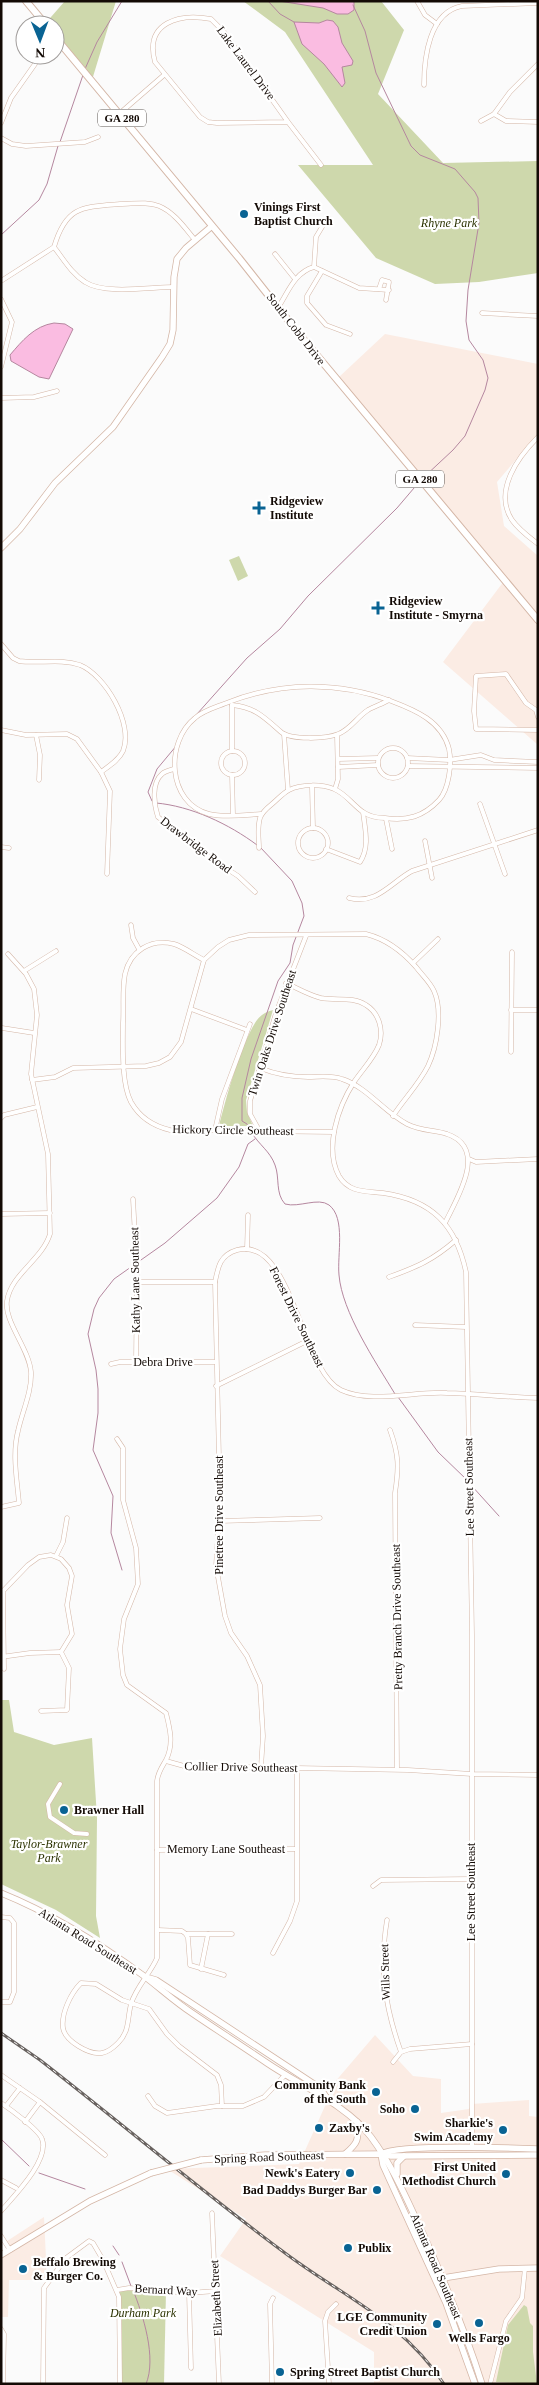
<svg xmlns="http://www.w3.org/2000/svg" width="539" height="2385" font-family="'Times New Roman',serif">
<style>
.built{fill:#fbece4}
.green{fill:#ced8ac}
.water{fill:#fabce1;stroke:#b5879f}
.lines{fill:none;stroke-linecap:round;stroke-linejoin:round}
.stream{stroke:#b5879f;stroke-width:1}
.street-casing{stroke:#d4b6a6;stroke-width:5}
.secondary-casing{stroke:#d4b6a6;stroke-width:7}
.primary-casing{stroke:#d4b6a6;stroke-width:8}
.street{stroke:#fff;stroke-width:4}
.secondary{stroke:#fff;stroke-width:5.5}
.primary{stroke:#fff;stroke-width:6}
.rail-casing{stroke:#68625f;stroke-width:3}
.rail{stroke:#fff;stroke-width:1;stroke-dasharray:4;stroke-linecap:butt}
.secondary-bridge-casing{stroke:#d4b6a6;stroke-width:7;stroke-linecap:butt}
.secondary-bridge{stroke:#fff;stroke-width:5.5}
.poi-dot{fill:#096393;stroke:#fff;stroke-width:2}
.labels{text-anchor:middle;stroke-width:4.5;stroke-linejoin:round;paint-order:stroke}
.shield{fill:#fff;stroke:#5a5450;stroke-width:1}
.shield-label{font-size:11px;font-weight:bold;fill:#130a05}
.street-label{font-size:12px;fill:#130a05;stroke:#fff}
.poi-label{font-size:12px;font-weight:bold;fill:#130a05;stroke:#fff;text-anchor:start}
.park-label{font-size:12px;font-style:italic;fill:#2c3302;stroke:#fff}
</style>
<rect width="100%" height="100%" fill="#fbfbfb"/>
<g class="built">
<path d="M385,334L538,364V434L497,482L504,526L538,556V745L443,662L504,581L339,377Z"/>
<path d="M375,2035L413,2076L441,2079V2113L469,2109L472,2104L529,2100V2116L538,2117V2384H374V2352L220,2256L246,2219L167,2169L299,2164L325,2106L334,2093L328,2090Z"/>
<path d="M44,2217L47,2280H9L8,2317H1V2245Z"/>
</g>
<g class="green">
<path d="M65,1H116L92,80L55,38V25H44Z"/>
<path d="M243,1H381L404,30L378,94L443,163L538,161V273L479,282L435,284L376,258L298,165H373L285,32Z"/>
<path d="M239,556L248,576L238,581L229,560Z"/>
<path d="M273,1010L246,1100L247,1112L253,1126H219C226,1098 240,1047 255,1023C259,1016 265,1012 273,1010Z"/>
<path d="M1,1700H9L14,1732L54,1745L92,1738L97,1818L96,1916L100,1938L56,1910L1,1884Z"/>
<path d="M122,2289L166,2291L164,2384H120L117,2290Z"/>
<path d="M524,2305L527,2307L530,2323L533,2326V2352L537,2384L496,2382L508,2325Z"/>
</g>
<g class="water">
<path d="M279,1H354V10L348,14H337L323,8Z"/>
<path d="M327,20L333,21L338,27L342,43L353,61L352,65L342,67L345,83L342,87L324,64L302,44L294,22L319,23Z"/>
<path d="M54,323L65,324L73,329L49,379L39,377L11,361L10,355C22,341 34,326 54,323Z"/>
</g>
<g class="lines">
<g class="stream">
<path d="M268,1L280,14L294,22"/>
<path d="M353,5L365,31L376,73L411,146L420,155L455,169L475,192L478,198L479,223L468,290L466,321L469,340L483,360L488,378L485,390L465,436L453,450L423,478"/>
<path d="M85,69L97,42L122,1"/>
<path d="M60,142L83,75"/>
<path d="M1,235L39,200L47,184L58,146"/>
<path d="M197,714L247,658L280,629L308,596L397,508L420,481"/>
<path d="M152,801L148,792L157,769L177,745"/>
<path d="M156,803C191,806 229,824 257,845"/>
<path d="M250,1130L247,1124L242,1121V1098L251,1059L278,981L290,963L293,945L304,916L302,903L292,881L260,847"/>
<path d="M252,1133C259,1145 270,1151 275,1165C280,1178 275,1193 285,1204C299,1208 318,1197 329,1205C346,1218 337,1255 339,1275C342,1312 375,1361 395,1394"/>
<path d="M398,1397L438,1452L467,1480"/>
<path d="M471,1485L499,1516"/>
<path d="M122,1570L111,1533L113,1496L93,1450L98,1413V1389L96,1370L88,1334L94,1309L99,1298L114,1279L165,1243L217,1198L239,1167L248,1144L255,1139"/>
<path d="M1,2139L29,2166"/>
<path d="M39,2173L85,2189"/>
<path d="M113,2246L119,2255"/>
<path d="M122,2262L131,2286"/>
<path d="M133,2290C143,2315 157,2358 146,2384"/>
</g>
<defs>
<g id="street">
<path d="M417,1L425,15L437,24"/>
<path d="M424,85C424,58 429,12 462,6L538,3"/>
<path d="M119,114L164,75"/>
<path d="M494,114L506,121L538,122"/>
<path d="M481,121L494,114L510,92L538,64"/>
<path d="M288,122L224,32L211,19C180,13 144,22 155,62L200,117L208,122L217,123L288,122L321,165"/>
<path d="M1,123L11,98L35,64"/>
<path d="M1,138L12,144L26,146L85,142L98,137"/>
<path d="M54,247C64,260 72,274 85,282C105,295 151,287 174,287"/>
<path d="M275,254L295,279"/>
<path d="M314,267L316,237L328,217"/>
<path d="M322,271L307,296V303L326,325L350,334"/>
<path d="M1,281L54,247C66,206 82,207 120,204C133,204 147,201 159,206C174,212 185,228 195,240"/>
<path d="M379,289L382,280L389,282L386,300"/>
<path d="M1,299L12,322L1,367"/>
<path d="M279,306C288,292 295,272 314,267L359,288L389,290"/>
<path d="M482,313L538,316"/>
<path d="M1,398L34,397L57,391"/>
<path d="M538,437C518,457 493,491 512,520C519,530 529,537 538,544"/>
<path d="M1,644L13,658L19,661C39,664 60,658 80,665C105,675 134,724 123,751C119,760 109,766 101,772"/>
<path d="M232,705C255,707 265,718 281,732C291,740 326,739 338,734C350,730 357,717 368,710C375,706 382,704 389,700"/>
<path d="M232,705V751"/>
<path d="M538,717L536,710L526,703L506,674L476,676L474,711L476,729L538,730"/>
<path d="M1,730L26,735L67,734L77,739L101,772L110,791L107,874"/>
<path d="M284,734L288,790"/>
<path d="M36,735L40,755L39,780"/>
<circle cx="393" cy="763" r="15"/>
<circle cx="233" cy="763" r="12"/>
<path d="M407,758L449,760L481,755L494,760L538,762"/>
<path d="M338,759L378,758"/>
<path d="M408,766L538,768"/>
<path d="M338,767L378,765"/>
<path d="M174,769C170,770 165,771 162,774C151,783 154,805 158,817L212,859L238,876L255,892"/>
<path d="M232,775L233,815"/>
<path d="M312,787L313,828"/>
<path d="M335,789L338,779L337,735"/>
<path d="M480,804L505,874"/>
<path d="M386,819L392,849"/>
<circle cx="313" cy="843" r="15"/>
<path d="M425,841L432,878"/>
<path d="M1,847L9,848"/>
<path d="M259,848C259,839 257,828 260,818C262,812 267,808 272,804C277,800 283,793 289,790C301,784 322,784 334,789C345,793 353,805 363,812C369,816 378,818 385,818C407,821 423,817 439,800C449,789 452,764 449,749C442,721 415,710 391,701C338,681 281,682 229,702C217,707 204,710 195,718C165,742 167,803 209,814C225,818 245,815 261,814"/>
<path d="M326,849L360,862C370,847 365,829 363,812"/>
<path d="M349,898C377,905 390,883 412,871L538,830"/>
<path d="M131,925L133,938L139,949"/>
<path d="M204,960C194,955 184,947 174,944C151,938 130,951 125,974C122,989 124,1008 123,1023C123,1045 121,1083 131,1102C140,1118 153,1126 170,1130L334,1132"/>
<path d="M413,963L438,939"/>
<path d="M24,971L56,951"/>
<path d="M286,983C297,988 309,995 321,998C336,1001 353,996 366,1005C379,1013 384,1030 379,1045C374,1058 362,1070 354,1082C338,1107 324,1148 339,1176C349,1193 366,1191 383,1193C432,1200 456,1225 466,1272L472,1635V2148"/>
<path d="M191,1009L247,1030"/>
<path d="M511,1010H538"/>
<path d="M2,1028L34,1033"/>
<path d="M511,1052L512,952"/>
<path d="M260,1068C275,1074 291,1077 308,1077C319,1077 331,1075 342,1079C367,1087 384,1112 407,1124C421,1131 434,1130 447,1134C489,1148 457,1198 445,1223"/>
<path d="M32,1080L55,1077L73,1068L146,1066L159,1063L170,1057L181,1042L204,960L218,947L229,940L249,935L366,934C386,939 402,951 416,967C422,975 430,982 434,991C443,1011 437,1047 428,1066C419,1084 404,1099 393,1116"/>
<path d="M1,1118L4,1115L37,1107"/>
<path d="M215,1130L222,1099L250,1024"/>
<path d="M259,1130L250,1114V1101L276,1013L306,936"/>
<path d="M469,1159L476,1162L538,1159"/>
<path d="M133,1199L137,1272L136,1362"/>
<path d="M1,1214L50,1213"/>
<path d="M247,1249L248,1215"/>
<path d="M389,1277C417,1267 433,1260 456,1240"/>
<path d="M136,1282H215"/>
<path d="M415,1325L466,1327"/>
<path d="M111,1364L120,1362H216"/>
<path d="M216,1386L309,1340"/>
<path d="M390,1430C399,1455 399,1467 395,1493L397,1769"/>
<path d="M117,1439L123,1448V1500L136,1548L138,1584L124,1619L120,1649L123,1675L127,1685L166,1713C170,1729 174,1744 166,1760C162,1767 158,1772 157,1781V1958C150,1974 136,1987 131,2004C127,2019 130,2031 118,2043C114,2047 108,2052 102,2053C89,2055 65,2041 63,2028C61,2013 71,1993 81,1983L96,1984L122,2000L149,2009L167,2034L179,2046L217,2075L221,2085L222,2106"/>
<path d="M1,1507L19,1503C17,1479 12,1454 18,1431C22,1412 32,1392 31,1372C29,1348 4,1322 7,1301C11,1274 42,1260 50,1234L48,1154L31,1074L37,1015L34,989L26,974L8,954"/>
<path d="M219,1521L320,1518"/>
<path d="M56,1556L63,1542L67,1518"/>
<path d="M1,1657L30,1653L61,1652"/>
<path d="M4,1669L3,1591L28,1565L39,1557L51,1555L61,1559L69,1568L72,1576L67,1605L72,1634L61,1652L69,1668L67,1710L41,1711"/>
<path d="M166,1761L184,1766L408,1770L472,1774L538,1775"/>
<path d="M261,1767L263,1736L260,1685L247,1656L231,1633L225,1616L216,1566L220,1503L215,1282C218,1267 220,1255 237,1250C292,1235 301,1371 341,1390C371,1404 414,1391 447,1393C477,1394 507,1397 538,1398"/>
<path d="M60,1784L48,1804L50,1817L74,1833L87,1834"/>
<path d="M157,1850L296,1849"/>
<path d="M373,1886L381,1880L471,1879"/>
<path d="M1,1917L10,1918L14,1923V1992L10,2002H1"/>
<path d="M387,1920C379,1968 385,2007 401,2052"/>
<path d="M158,1930L182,1931L186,1934H232"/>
<path d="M186,1934L188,1938L190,1965L224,1975"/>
<path d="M273,1953L290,1921L297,1901V1768"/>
<path d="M201,1969L208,1934"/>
<path d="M393,2062L401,2052L410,2049L472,2044"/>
<path d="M1,2075L40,2102L105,2155"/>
<path d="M148,2096L155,2106L167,2113L217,2106H243L264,2097L285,2075"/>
<path d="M1,2103C10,2109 39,2130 42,2139C50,2160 14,2196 1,2211"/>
<path d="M6,2106L20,2088"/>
<path d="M25,2122L40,2102"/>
<path d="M1,2180L16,2188"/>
<path d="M212,2213L219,2384"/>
<path d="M1,2236L10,2250"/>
<path d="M1,2244L6,2252"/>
<path d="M117,2290L129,2288L189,2293L216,2291"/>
<path d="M189,2293L191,2368"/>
<path d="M1,2329L4,2334L3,2384"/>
<path d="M43,2384L44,2288L66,2258L89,2241L93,2243L103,2260L119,2297L120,2384"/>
<path d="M272,2384L270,2304L273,2298"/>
<path d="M329,2384L325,2321L328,2312L336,2304"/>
<path d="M490,2384L506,2321L522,2298L525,2268"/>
</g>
<g id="secondary">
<path d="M1,548L20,529L55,483L113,427L162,357L170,344L173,330L174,277L177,259L186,248L212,226"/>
<path d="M1,1893C53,1914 99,1943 144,1976C160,1988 175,2002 192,2013C217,2030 242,2046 267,2063C301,2086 347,2105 371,2137C394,2168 408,2202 424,2236C446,2285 466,2333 482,2384"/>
<path d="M149,1978L156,1980L320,2088L327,2098"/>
<path d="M345,2154C358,2143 359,2140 357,2122"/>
<path d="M381,2154L383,2165L446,2303L475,2384"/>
<path d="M381,2154C399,2144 511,2148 538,2149"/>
<path d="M201,2160L265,2155L381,2154L391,2156L538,2155"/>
<path d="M397,2174V2163L404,2156"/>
<path d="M1,2255L90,2201L151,2173"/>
<path d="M443,2278L499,2269L538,2268"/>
</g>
<g id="primary">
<path d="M26,1L46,25"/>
<path d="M55,37L239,258L299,334L538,620"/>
</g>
</defs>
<use href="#street" class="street-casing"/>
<use href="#secondary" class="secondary-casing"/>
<use href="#primary" class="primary-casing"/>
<use href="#street" class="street"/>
<use href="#secondary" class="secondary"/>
<use href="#primary" class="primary"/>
<defs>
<path id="rail" d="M1,2033L40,2060C121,2123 199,2189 281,2250C341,2296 400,2318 444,2384"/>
</defs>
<use href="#rail" class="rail-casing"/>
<use href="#rail" class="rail"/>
<defs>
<path id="secondary-bridge" d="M151,2173L201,2160"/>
</defs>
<use href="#secondary-bridge" class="secondary-bridge-casing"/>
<use href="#secondary-bridge" class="secondary-bridge"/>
</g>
<g class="poi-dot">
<circle cx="244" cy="214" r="5"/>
<path d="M256.5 500.5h5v5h5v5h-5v5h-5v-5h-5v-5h5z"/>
<path d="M375.5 600.5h5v5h5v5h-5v5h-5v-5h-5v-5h5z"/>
<circle cx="64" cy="1810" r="5"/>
<circle cx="376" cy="2092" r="5"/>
<circle cx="415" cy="2109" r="5"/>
<circle cx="319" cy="2128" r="5"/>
<circle cx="503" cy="2130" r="5"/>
<circle cx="350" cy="2173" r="5"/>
<circle cx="506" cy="2174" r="5"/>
<circle cx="377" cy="2190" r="5"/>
<circle cx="348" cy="2248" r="5"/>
<circle cx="23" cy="2269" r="5"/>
<circle cx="479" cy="2323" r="5"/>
<circle cx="437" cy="2324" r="5"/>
<circle cx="280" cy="2372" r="5"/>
</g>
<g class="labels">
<g class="shield">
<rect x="98" y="109.5" width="48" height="17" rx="4"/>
<rect x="396" y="470.5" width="48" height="17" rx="4"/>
</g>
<g class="shield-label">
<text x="122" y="122">GA 280</text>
<text x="420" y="483">GA 280</text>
</g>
<g class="street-label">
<text transform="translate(246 63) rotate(53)" y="4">Lake Laurel Drive</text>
<text transform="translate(296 329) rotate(52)" y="4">South Cobb Drive</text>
<text transform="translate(196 845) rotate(37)" y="4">Drawbridge Road</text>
<text transform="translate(272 1033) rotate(-72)" y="4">Twin Oaks Drive Southeast</text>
<text transform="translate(233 1130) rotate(1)" y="4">Hickory Circle Southeast</text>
<text transform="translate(135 1280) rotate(-91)" y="4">Kathy Lane Southeast</text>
<text transform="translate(297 1317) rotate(64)" y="4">Forest Drive Southeast</text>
<text x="163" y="1366">Debra Drive</text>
<text transform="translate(469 1487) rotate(-91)" y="4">Lee Street Southeast</text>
<text transform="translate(219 1515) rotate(-90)" y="4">Pinetree Drive Southeast</text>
<text transform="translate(397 1617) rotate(-91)" y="4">Pretty Branch Drive Southeast</text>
<text transform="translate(241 1767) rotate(1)" y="4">Collier Drive Southeast</text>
<text x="226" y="1853">Memory Lane Southeast</text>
<text transform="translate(471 1892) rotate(-90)" y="4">Lee Street Southeast</text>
<text transform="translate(88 1941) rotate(32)" y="4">Atlanta Road Southeast</text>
<text transform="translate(385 1972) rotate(-92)" y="4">Wills Street</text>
<text transform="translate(269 2157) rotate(-2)" y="4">Spring Road Southeast</text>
<text transform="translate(436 2266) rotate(67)" y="4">Atlanta Road Southeast</text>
<text transform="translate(166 2290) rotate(3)" y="4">Bernard Way</text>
<text transform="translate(216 2298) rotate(-93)" y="4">Elizabeth Street</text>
</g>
<g class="poi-label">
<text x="254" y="211">Vinings First<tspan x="254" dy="14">Baptist Church</tspan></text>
<text x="270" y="505">Ridgeview<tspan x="270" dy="14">Institute</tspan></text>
<text x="389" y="605">Ridgeview<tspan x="389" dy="14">Institute - Smyrna</tspan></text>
<text x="74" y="1814">Brawner Hall</text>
<text x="366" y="2089" text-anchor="end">Community Bank<tspan x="366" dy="14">of the South</tspan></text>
<text x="405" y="2113" text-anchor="end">Soho</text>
<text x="493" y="2127" text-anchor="end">Sharkie's<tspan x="493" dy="14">Swim Academy</tspan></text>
<text x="329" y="2132">Zaxby's</text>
<text x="496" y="2171" text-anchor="end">First United<tspan x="496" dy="14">Methodist Church</tspan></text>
<text x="340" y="2177" text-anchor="end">Newk's Eatery</text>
<text x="367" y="2194" text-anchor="end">Bad Daddys Burger Bar</text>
<text x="358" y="2252">Publix</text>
<text x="33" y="2266">Beffalo Brewing<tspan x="33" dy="14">&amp; Burger Co.</tspan></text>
<text x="427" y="2321" text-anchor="end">LGE Community<tspan x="427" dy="14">Credit Union</tspan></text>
<text x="479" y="2342" text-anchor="middle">Wells Fargo</text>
<text x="290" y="2376">Spring Street Baptist Church</text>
</g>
<g class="park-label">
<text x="449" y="227">Rhyne Park</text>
<text x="49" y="1848">Taylor-Brawner<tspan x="49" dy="14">Park</tspan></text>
<text x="143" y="2317">Durham Park</text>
</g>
</g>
<rect width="539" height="2385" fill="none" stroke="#130a05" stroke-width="5"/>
<g transform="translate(40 40) rotate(179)"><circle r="24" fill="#ffffff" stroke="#a19d9b"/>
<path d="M0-4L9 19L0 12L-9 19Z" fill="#096393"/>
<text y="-8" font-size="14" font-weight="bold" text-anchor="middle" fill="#130a05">N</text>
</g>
</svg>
